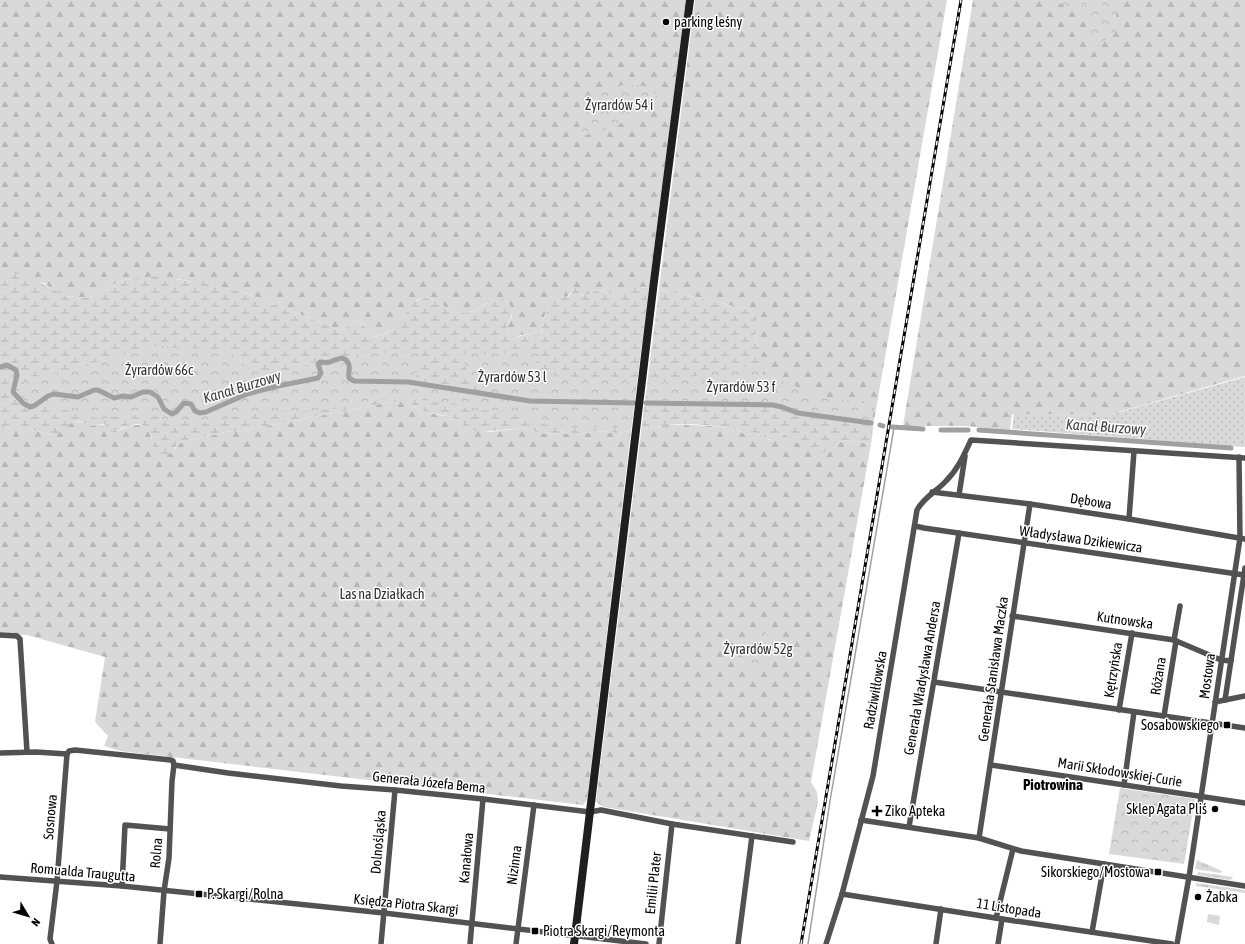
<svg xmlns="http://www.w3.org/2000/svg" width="1245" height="944" font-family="'Asap Condensed',sans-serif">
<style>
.grass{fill:url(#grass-tufts)}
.forest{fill:url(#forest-firs)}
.wetland{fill:url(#wetland-marsh)}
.park{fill:url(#park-crowns)}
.garden{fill:url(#garden-dots)}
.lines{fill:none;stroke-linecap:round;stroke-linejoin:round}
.stream{stroke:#a0a0a0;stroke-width:1.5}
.canal{stroke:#a0a0a0;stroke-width:5}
.minor{stroke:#525252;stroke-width:5.5}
.secondary{stroke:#1f1f1f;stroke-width:8}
.rail-casing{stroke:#000;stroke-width:3}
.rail{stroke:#fff;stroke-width:1.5;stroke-dasharray:4.5;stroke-linecap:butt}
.poi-dot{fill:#000;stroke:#fff;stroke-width:1.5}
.labels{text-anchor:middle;stroke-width:3;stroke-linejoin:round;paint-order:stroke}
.poi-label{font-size:14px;fill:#000;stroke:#fff;text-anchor:start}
.park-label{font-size:14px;fill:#303030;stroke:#fff}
.street-label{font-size:14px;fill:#000;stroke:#fff}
.water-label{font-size:15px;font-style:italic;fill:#414141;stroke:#fff}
.neighbourhood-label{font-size:15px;font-weight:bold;fill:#000;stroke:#fff}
</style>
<defs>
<pattern id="grass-tufts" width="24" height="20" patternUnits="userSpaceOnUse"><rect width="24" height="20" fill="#d9d9d9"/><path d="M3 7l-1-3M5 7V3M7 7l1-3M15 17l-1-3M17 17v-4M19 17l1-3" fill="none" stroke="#b8b8b8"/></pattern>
<pattern id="forest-firs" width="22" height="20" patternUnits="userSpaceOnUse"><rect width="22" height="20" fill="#d9d9d9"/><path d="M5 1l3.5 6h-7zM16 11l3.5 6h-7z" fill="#b8b8b8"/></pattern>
<pattern id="wetland-marsh" width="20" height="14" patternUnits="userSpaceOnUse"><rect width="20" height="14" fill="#d9d9d9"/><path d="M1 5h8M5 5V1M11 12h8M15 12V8" fill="none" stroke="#b8b8b8"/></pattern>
<pattern id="park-crowns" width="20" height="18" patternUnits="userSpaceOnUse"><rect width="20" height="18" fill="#d9d9d9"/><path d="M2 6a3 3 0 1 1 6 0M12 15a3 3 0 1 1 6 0" fill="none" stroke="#b8b8b8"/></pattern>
<pattern id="garden-dots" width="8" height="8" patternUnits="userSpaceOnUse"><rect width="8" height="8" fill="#d9d9d9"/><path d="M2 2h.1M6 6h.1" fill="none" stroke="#b8b8b8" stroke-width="1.8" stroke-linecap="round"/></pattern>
</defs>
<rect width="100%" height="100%" fill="#fff"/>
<g class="grass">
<path d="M1197,860L1222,871L1221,873L1195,869Z"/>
<path d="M1198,872L1233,877L1232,879L1229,880L1197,875Z"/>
<path d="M1196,883L1245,890V893L1196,886Z"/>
</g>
<g class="forest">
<path d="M0,0H686L649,288L643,287L621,293H609L598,290L583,296L575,288L567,297L563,296C558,299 545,311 544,318C542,324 543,328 540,333L520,335L516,339L511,338L506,329L512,316L508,302C491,292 477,316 459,313C443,311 437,291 417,300C410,304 406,317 401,323C396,329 383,335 374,337C365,331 365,322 356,321L344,329L340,330L240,291L178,279H131L119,281L100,294L86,298L66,296L53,290L44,283L5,279L0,282Z"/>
<path d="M695,0H947L874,421L868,420L758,378C763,366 763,351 755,340L756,326L753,313L747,309L659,289Z"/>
<path d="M973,0H1245V376L1108,415L1012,414L1010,430L965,426H903Z"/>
<path d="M390,402H407L420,410L438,415L448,416L455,419L468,429L490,432L522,428L540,433L559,434H580L597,431L616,433L631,431L587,800L583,805L120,751L104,746L108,736L95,722L105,657L27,635L0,634V425L10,428H26L51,435L66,427L74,421C81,421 87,425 93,425C98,426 102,424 107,425L110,432L115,433C136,420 152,421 153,450L175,449L178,444L187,440L196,439L225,432L252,429Z"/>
<path d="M668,425C684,425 735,424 746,435L754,432L769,440L781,434L787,436L824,452C828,450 831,446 835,444C845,437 860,442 871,444L811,782L817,792L818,802L809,841L604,807L596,802L641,432L647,429Z"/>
</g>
<g class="wetland">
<path d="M14,273L24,274L66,296L86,298L100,294L119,281L131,279L154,276L202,283L240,291L340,330L344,329L356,321C365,322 365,331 374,337C385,335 399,327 404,318C409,310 406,306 416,301C437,290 443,312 461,313C477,314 487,298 503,299C519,308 510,317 506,329L511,338L516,339C525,332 530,336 540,333C543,328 542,324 544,317C545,311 558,299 563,295L568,297L575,288H579L581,290V295L583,296L598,290L609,293H621L637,287L649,288L631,431L616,433L597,431L580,434H559L540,433L522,428L480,432L468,429L455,419L448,416L430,413L420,410L407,402H390L252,429L225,432L196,439L187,440L178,444L171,453L165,455L158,454L153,450L151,435L142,425L137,424L122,428L115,433L110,432L106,425L103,424L91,426L79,421H74L59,433L51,435L26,428H10L0,425V282Z"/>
<path d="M659,289L747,309L753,313L757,317L755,340L762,352V362L761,370L758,377L863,420L874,421L871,444C859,442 845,437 835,444C830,448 825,453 819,454C809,455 793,437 781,434C774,446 763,436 754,432L746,435C737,425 682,423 668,425C659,426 649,428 641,432Z"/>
</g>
<g class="park">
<path d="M1050,0H1087L1083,12Z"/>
<path d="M1096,0H1120L1117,2L1115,32L1101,43L1085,38Z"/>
<path d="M622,85L644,86L657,95C654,99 652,103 649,106C633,121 602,132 581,136L579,124L587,108L599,94Z"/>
<path d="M157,345L174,348L227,349L251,371L290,372L319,360L341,363L359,353H422L413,385L485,396L468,377L462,354H491L540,351L535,367L574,384L604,375L634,384L629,428L589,426L563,429L562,424L545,425V423L532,422L528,417L496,410L472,411L456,404L394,397L340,408L312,411L253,412L226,419L203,422L162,419L151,414L111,417L104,420L24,400V381L32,376L43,377Z"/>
<path d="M742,366L824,397L875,405L871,425L772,407L647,404L649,386Z"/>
<path d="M757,628L789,650L752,671L736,647Z"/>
<path d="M1120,788L1195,799L1184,864L1109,854Z"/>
<path d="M1208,914L1220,916L1219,925L1207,922Z"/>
</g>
<path class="garden" d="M1245,377V447L1012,429L1014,414L1109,415Z"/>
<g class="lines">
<path class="stream" d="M808,944L830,801L894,428"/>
<g class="canal">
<path d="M0,367L7,365L16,370L17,375L13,392L23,403L30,407L34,406L48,396L54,394L78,397L94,390H98L114,398L123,396L131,397L143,392H150L158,397L164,409L172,414L176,412L184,403L191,404L195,411L200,413L206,412L247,394L278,386L318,378L321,373L318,364L320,362C323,362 326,363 330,362C336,360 345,353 349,365C350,369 348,374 349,378L354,381L408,382L530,401L634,403"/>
<path d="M646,403L773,405L782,407L798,413L871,423"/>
<path d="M880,425L883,426"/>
<path d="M892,427L923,429"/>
<path d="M941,430H968"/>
<path d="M979,430L1231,448"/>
</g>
<g class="minor">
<path d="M932,492L1030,504L1129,519L1245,539"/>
<path d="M959,495L965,456"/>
<path d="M1129,519L1134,451"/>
<path d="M915,526L924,528L1244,575"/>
<path d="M1012,616L1174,640L1221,660L1231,661"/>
<path d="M0,635L17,636L20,639L27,752"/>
<path d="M1174,640L1180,606"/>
<path d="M934,682L1245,728"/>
<path d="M1225,700L1245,568"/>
<path d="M1215,702L1245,696"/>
<path d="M1119,710L1132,633"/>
<path d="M1164,716L1176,641"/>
<path d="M0,753L36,752L67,754"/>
<path d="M67,754L69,751L75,750L171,760L173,761L174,765"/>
<path d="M174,765L228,773L341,786L395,790L483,799L590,812L601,810L672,824L793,842"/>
<path d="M991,765L1245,803"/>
<path d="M1124,785L1134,712"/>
<path d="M861,820L979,838L1021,851L1245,886"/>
<path d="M909,827L959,533"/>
<path d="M979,838L1030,504"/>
<path d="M0,877L122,886L384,913L646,944"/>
<path d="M122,886L125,825L170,829"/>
<path d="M842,894L1002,919L1172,944"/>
<path d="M996,918L1013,849"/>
<path d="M1092,932L1104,864"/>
<path d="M52,944L50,939L57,881L67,754"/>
<path d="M160,944L164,891L169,858L172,781L174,765"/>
<path d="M381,944L395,790"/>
<path d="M470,944L483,799"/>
<path d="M516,944L534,805"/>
<path d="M659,944L672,824"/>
<path d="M738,944L752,836"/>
<path d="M826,944L842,894L873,776L917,510C924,497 937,491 946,481C958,469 964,455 971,440L1245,458"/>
<path d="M936,944L941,909"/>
<path d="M998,944L1002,919"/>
<path d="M1177,944L1189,877L1240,538L1239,457"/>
</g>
<path class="secondary" d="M574,944L654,281L690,0"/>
<defs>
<path id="rail" d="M801,944L961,0"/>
</defs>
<use href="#rail" class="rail-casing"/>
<use href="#rail" class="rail"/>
</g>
<g class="poi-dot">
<circle cx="666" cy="22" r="4"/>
<rect x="1223" y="721" width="8" height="8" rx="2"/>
<circle cx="1215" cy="809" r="4"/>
<path d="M875 805h4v4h4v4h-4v4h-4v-4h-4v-4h4z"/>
<rect x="1154" y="868" width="8" height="8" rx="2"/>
<rect x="195" y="890" width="8" height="8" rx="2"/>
<circle cx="1198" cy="897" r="4"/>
<rect x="531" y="927" width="8" height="8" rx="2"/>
</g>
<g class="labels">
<g class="poi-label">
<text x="674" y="27">parking leśny</text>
<text x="1219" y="730" text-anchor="end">Sosabowskiego</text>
<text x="1207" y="814" text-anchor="end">Sklep Agata Pliś</text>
<text x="885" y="816">Ziko Apteka</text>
<text x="1150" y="877" text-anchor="end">Sikorskiego/Mostowa</text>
<text x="207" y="899">P. Skargi/Rolna</text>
<text x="1206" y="902">Żabka</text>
<text x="543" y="936">Piotra Skargi/Reymonta</text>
</g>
<g class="park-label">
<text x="619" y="110">Żyrardów 54 i</text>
<text x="159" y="375">Żyrardów 66c</text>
<text x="512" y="382">Żyrardów 53 l</text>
<text x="741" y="392">Żyrardów 53 f</text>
<text x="382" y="599">Las na Działkach</text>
<text x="758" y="654">Żyrardów 52g</text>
</g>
<g class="street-label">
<text transform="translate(1091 501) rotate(9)" y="5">Dębowa</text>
<text transform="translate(1081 539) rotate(8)" y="5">Władysława Dzikiewicza</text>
<text transform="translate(1125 620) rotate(8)" y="5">Kutnowska</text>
<text transform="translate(993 669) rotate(-82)" y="5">Generała Stanisława Maczka</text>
<text transform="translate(1113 670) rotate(-81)" y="5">Kętrzyńska</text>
<text transform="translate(1158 676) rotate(-81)" y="5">Różana</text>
<text transform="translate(1207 676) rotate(-82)" y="5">Mostowa</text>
<text transform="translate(922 678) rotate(-80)" y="5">Generała Władysława Andersa</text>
<text transform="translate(875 690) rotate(-80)" y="5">Radziwiłłowska</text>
<text transform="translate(1120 772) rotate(9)" y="5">Marii Skłodowskiej-Curie</text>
<text transform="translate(429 782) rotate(6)" y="5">Generała Józefa Bema</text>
<text transform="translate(50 817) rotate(-85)" y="5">Sosnowa</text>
<text transform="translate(378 842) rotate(-85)" y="5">Dolnośląska</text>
<text transform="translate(156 853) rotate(-85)" y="5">Rolna</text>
<text transform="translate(466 858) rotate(-85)" y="5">Kanałowa</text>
<text transform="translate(514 865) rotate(-82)" y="5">Nizinna</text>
<text transform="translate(83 872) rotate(5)" y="5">Romualda Traugutta</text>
<text transform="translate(653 883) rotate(-84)" y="5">Emilii Plater</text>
<text transform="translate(406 904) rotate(6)" y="5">Księdza Piotra Skargi</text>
<text transform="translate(1009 908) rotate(9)" y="5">11 Listopada</text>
</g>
<g class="water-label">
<text transform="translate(242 387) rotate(-17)" y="5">Kanał Burzowy</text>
<text transform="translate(1106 427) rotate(4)" y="5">Kanał Burzowy</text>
</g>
<g class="neighbourhood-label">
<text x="1053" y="790">Piotrowina</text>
</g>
</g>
<g transform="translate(28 916) rotate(128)" stroke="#ffffff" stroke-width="3" paint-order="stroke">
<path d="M0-3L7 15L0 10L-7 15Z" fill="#000000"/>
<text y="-6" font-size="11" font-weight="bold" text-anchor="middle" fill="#000000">N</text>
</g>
</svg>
